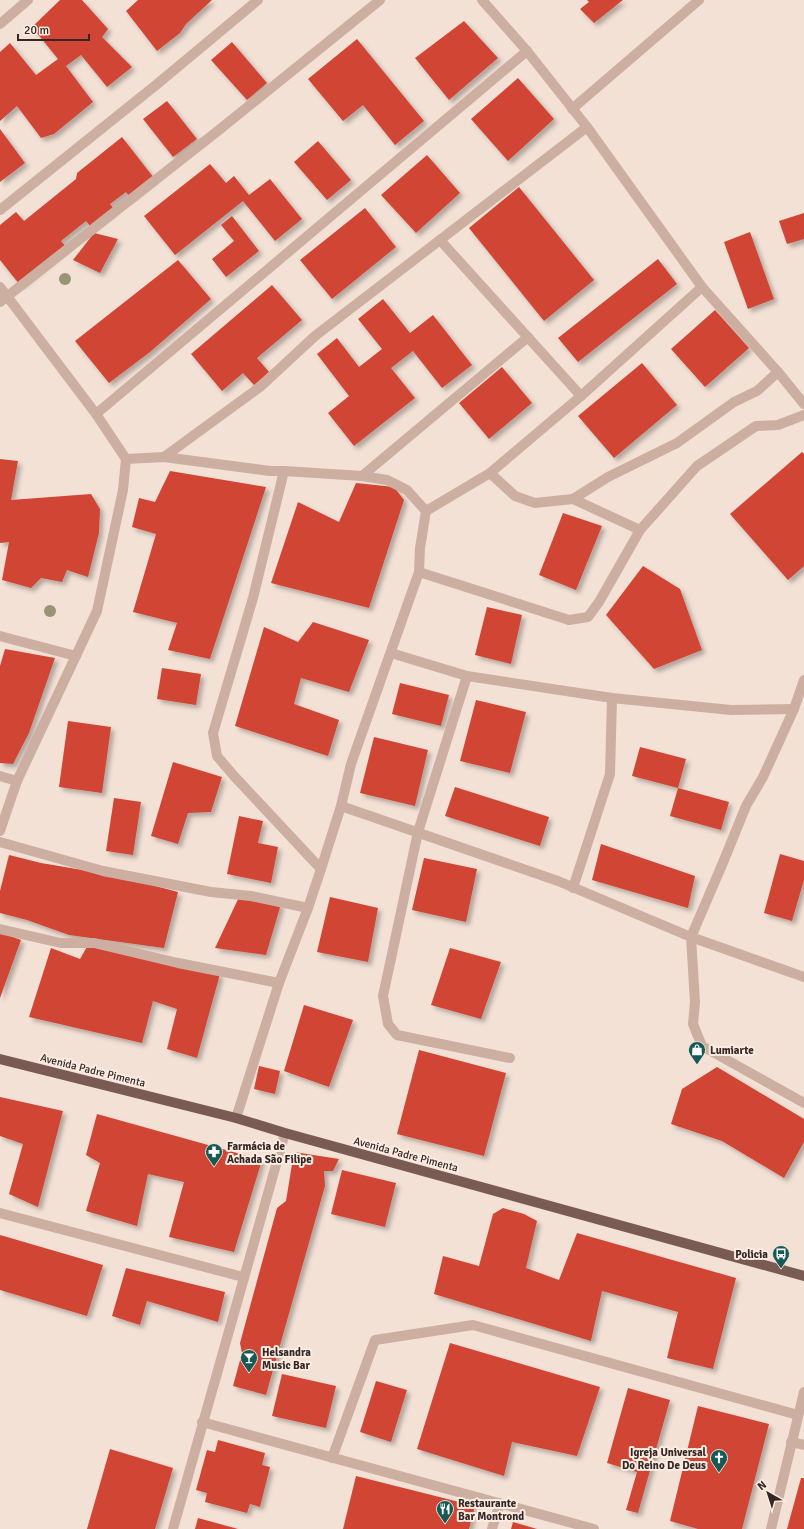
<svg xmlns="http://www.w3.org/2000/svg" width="804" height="1529" font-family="Signika,sans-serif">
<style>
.building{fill:#d14535;filter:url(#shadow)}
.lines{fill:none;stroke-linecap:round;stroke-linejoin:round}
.lane{stroke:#ccafa1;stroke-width:10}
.street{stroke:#ccafa1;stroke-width:10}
.primary{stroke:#795b54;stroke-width:10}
.tree{fill:#979575}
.labels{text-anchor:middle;stroke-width:4;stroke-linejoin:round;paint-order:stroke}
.poi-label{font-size:11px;font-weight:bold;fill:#352725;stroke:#fbece2;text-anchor:start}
.street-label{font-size:11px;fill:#352725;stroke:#fbece2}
</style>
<defs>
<filter id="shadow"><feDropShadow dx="3.5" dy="3.5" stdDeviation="2" flood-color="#0004"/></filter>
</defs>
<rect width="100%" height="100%" fill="#f3e1d6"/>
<g class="building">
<path d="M60,0H82L108,29L102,37L132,67L107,87L81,55L66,66L93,102L54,134L41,138L17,106L0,121V52L10,43L36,75L58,59L32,27Z"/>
<path d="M138,0H212L186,24L180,33L157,51L126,11Z"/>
<path d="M587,0H623L594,23L580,9L589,2Z"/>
<path d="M464,21L498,58L449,100L415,58Z"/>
<path d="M357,39L424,121L395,145L363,105L343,121L308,79Z"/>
<path d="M232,42L267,83L247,100L211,60Z"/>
<path d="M518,78L554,119L508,161L471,119Z"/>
<path d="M167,101L197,139L173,157L143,119Z"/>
<path d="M0,129L25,163L0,182Z"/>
<path d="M122,137L154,178L130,197L126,192L110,204L114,209L91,227L86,221L61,241L66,247L20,285L0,260V225L16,212L24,221L76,179L77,173Z"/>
<path d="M318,141L351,180L327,200L294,162Z"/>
<path d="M427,155L460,193L416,233L381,195Z"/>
<path d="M210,164L226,183L234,176L249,195L270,179L302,219L275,241L243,201L175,255L144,216Z"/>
<path d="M519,187L594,280L544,321L469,228Z"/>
<path d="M365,208L396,247L332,299L300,260Z"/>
<path d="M804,213V239L787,244L779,221Z"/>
<path d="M232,216L259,251L226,277L212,259L234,241L221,225Z"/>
<path d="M750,232L774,299L748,309L724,242Z"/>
<path d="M94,233L118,239L100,273L73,260Z"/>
<path d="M658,259L677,284L578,362L558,338Z"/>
<path d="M178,260L211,299L150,352L109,383L75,341Z"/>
<path d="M272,285L302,320L257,358L269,372L254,385L243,373L222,391L191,354Z"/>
<path d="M383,299L410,333L433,315L472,365L442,388L413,351L391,368L415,398L354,446L328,413L349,396L317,354L337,338L359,367L382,349L358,319Z"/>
<path d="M715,310L749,348L705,387L671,349Z"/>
<path d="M642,363L677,405L614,458L578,416Z"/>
<path d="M502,367L532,403L489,439L459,403Z"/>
<path d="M802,452L804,454V566L788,580L730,514Z"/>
<path d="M0,459L18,461L11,500L91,494L100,509L99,533L88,577L67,570L62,582L41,578L31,588L2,580L9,542L0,543Z"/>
<path d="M170,471L266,487L210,659L168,650L177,623L133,612L156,534L132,527L139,498L155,502Z"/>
<path d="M356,483L394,487L404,500L369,608L271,583L298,502L339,522Z"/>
<path d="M563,513L602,526L576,590L539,575Z"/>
<path d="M643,566L680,589L702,650L654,669L606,615Z"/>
<path d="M487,607L522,615L511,664L475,655Z"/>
<path d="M313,622L369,640L349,692L301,678L294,704L339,720L328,756L235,726L264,627L298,642Z"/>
<path d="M5,649L55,658L29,733L13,764L0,763V666Z"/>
<path d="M162,668L201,674L196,705L157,699Z"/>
<path d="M400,683L449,695L441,726L392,714Z"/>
<path d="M476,700L526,712L510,773L460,761Z"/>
<path d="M68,721L111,727L102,793L59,787Z"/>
<path d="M374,737L428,750L415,806L360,793Z"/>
<path d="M640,747L686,759L678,788L632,776Z"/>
<path d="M173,762L222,777L211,812L188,813L178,844L151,836Z"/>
<path d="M455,787L549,817L540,846L445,816Z"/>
<path d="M678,788L729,802L721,830L670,816Z"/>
<path d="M114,798L141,802L133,855L106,851Z"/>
<path d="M239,816L263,821L258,843L278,847L271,883L227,874Z"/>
<path d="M601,844L695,876L688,908L592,880Z"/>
<path d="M780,854L804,861V880L792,921L764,913Z"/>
<path d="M9,855L41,863L118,876L178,892L164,948L69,935L27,920L0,913V891Z"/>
<path d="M424,858L477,869L466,922L412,910Z"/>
<path d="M240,895L281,904L266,955L215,948Z"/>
<path d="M330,897L378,908L368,962L317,952Z"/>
<path d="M0,932L21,940L0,998Z"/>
<path d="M88,945L220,974L197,1058L167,1049L177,1009L153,1001L142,1043L29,1017L51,948L80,959Z"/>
<path d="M450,948L501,962L481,1019L431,1005Z"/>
<path d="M304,1005L353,1020L329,1087L284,1071Z"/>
<path d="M419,1050L506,1073L484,1156L397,1134Z"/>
<path d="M259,1066L280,1071L275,1094L254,1089Z"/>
<path d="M717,1067L804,1119V1142L784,1178L722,1141L671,1124L682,1089Z"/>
<path d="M0,1097L63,1111L38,1207L9,1194L23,1144L0,1136Z"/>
<path d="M97,1114L262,1160L234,1252L169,1237L184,1182L148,1174L137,1226L86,1211L100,1163L86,1155Z"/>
<path d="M294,1152L339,1159L333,1171H324L325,1186L266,1395L233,1386L242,1353L240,1343L277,1208L286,1201Z"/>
<path d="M342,1170L396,1183L385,1227L331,1214Z"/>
<path d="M503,1208L524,1214L537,1221L526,1268L559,1280L577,1233L736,1278L713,1369L667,1358L678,1312L602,1291L591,1341L434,1294L443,1256L479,1266L493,1214Z"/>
<path d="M0,1235L103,1265L87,1316L0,1290Z"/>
<path d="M126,1268L225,1292L218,1322L147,1301L140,1325L112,1316Z"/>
<path d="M450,1343L600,1387L577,1456L512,1442L504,1476L417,1449Z"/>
<path d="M282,1374L336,1386L326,1428L272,1416Z"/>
<path d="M376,1381L407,1390L391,1442L360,1432Z"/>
<path d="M628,1388L670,1400L638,1513L626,1510L637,1472L607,1463Z"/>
<path d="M698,1406L769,1424L742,1529H698L670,1521Z"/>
<path d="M218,1440L265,1453L262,1465L270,1467L260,1507L250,1504L247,1513L205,1502L207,1493L196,1490L207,1450L215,1452Z"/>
<path d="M110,1449L173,1468L155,1529H87Z"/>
<path d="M356,1476L475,1506L469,1529H343Z"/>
<path d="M801,1478H804V1529H787Z"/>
<path d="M198,1518L238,1529H195Z"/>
<path d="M513,1522L537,1529H511Z"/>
</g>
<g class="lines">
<g class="lane">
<path d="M391,653L467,676L612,698L731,710L794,709"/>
<path d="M467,676L418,832L383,996L388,1024L397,1035L510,1058"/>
<path d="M804,680L794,709L763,777L746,806L722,865L691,937L804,977"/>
<path d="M0,776L17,781"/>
<path d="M341,806L558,881L691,937L695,1002L693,1024L702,1046L804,1103"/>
<path d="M573,888L610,774L612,698"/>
<path d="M332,1458L375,1340L473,1325L798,1415"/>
</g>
<g class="street">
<path d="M482,0L527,51L587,127L702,287L778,372L804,404"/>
<path d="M0,24L28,0"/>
<path d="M572,109L699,0"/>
<path d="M0,210L156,85L258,0"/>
<path d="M440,240L581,396"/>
<path d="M0,287L96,414L126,459L123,490L97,611L17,781L0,831"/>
<path d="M0,302L219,130L380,0"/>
<path d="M96,414L527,51"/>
<path d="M164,457L260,387L315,336L587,127"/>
<path d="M126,459L164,457L270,471H284L362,476L387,480L407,490L426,511L420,548L419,572L351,764L341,806L321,869L308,908L279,983L236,1118"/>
<path d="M284,471L253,598L213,733L217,756L234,776L321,869"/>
<path d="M490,473L515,496L535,503L573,499L608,477L677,443L734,402L757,391L778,372"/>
<path d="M362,476L528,337"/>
<path d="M573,499L640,530"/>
<path d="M426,511L490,473L581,396L702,287"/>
<path d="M419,572L569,620L588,617L599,602L640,530L697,466L756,426L778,425L804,415"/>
<path d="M0,636L76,656"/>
<path d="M0,842L103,871L211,892L251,896L308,908"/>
<path d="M0,929L61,943H94L178,963L279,983"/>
<path d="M0,1213L243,1277"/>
<path d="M202,1422L594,1529"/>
<path d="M791,1442L804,1445"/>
<path d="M173,1529L285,1133"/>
<path d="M492,1529L500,1503"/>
<path d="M771,1529L804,1392"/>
</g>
<path class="primary" d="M0,1059L236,1118L285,1133L804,1276"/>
</g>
<g class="tree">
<circle cx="65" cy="279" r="6"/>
<circle cx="50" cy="611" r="6"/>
</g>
<defs>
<symbol id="shop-pin" viewBox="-11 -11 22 30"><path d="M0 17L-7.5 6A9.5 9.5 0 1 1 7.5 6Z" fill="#175a55" stroke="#fbece2"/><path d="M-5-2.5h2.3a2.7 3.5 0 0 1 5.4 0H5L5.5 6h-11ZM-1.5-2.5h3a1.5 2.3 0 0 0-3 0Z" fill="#fff"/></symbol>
<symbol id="pharmacy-pin" viewBox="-11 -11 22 30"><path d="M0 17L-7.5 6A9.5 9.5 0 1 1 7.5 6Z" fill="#175a55" stroke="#fbece2"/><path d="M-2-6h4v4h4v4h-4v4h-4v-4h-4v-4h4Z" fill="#fff"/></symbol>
<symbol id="bus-pin" viewBox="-11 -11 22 30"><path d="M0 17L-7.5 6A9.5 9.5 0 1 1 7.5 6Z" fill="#175a55" stroke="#fbece2"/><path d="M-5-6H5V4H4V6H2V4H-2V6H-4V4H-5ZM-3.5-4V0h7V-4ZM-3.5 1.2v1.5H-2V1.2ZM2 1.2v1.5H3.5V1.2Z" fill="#fff"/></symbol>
<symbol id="bar-pin" viewBox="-11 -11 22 30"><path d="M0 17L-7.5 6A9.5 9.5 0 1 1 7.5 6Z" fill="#175a55" stroke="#fbece2"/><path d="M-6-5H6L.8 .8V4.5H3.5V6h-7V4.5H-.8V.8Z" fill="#fff"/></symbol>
<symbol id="church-pin" viewBox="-11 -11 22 30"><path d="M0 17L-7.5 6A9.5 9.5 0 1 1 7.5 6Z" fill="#175a55" stroke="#fbece2"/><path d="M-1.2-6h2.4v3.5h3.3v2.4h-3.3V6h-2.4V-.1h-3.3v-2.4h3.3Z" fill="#fff"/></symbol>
<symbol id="restaurant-pin" viewBox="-11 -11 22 30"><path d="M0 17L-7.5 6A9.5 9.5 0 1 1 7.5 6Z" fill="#175a55" stroke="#fbece2"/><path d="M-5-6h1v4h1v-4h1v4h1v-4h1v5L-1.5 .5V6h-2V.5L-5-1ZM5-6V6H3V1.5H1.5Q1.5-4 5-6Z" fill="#fff"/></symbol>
</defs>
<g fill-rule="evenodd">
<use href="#shop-pin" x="687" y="1040" width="20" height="27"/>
<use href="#pharmacy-pin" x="204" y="1142" width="20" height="27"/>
<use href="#bus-pin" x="771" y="1244" width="20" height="27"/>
<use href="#bar-pin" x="239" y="1348" width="20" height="27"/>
<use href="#church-pin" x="709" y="1448" width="20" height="27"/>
<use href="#restaurant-pin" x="435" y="1499" width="20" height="27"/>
</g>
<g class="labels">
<g class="poi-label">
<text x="710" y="1054">Lumiarte</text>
<text x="227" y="1150">Farmácia de<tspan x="227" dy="13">Achada São Filipe</tspan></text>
<text x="768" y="1258" text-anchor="end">Policia</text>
<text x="262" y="1356">Helsandra<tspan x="262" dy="13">Music Bar</tspan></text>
<text x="706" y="1456" text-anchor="end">Igreja Universal<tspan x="706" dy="13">Do Reino De Deus</tspan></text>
<text x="458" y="1507">Restaurante<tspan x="458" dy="13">Bar Montrond</tspan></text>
</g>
<g class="street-label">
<text transform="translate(93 1070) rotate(14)" y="4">Avenida Padre Pimenta</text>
<text transform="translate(406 1154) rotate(15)" y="4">Avenida Padre Pimenta</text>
</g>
</g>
<g transform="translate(768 1493) rotate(321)" stroke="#fbece2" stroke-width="3" paint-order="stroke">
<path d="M0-3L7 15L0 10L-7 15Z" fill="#352725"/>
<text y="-6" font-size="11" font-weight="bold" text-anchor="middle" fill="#352725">N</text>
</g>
<path d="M18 34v6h71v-6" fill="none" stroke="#352725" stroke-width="2"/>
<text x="24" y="34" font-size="12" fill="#352725" stroke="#fbece2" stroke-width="3" paint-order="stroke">20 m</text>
</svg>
